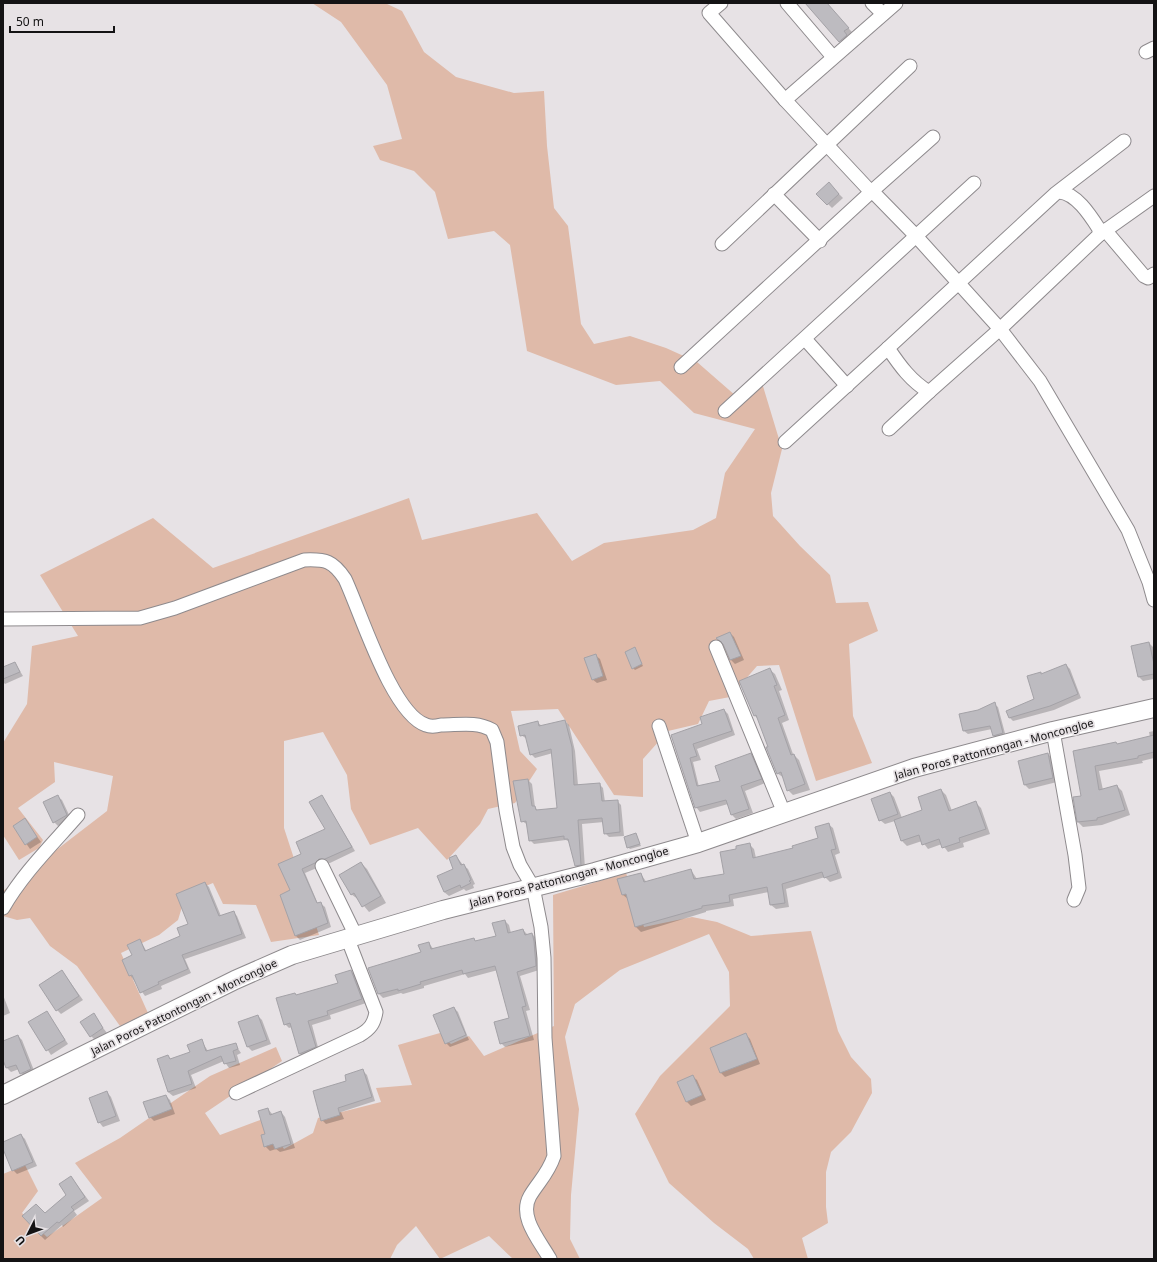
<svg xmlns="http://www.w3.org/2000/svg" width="1157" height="1262" font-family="'Noto Sans',sans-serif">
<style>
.green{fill:#dfbaa9}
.shadow{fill:#0003}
.building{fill:#bdbbc0;stroke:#a4a2a7}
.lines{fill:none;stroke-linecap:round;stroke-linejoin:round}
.street-casing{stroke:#8e8a8d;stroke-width:15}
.secondary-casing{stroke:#8e8a8d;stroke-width:20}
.street{stroke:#fff;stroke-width:13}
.secondary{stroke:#fff;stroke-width:18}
.labels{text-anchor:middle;stroke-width:3.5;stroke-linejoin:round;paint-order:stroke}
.street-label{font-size:11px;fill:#141314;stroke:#e7e2e5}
</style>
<rect width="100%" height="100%" fill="#e7e2e5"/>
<g class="green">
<path d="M312,3H385L402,11L424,52L456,77L514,93L544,91L547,146L554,208L568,226L581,324L594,344L630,336L666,348L697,362L744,403L762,383L782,449L771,493L773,516L800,546L830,575L836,603L868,602L878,631L849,644L853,716L872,763L816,781L779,665L757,666L730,697L709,701L698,724L668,731L643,759V797L614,795L558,709L511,711L520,751L537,769L515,803L488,809L480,824L447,860L418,828L370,845L351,809L347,775L323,732L284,741V828L319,935L271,942L256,905L223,904L213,883L186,894L178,920L159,935L121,953L148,1013L120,1026L77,966L50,946L30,918L17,920L3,916V891L107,811L113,776L54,762L55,782L18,808L43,840L39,848L19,860L3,835V743L27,704L32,646L78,636L40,575L153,518L213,568L409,498L422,540L537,513L572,561L604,543L693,530L716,518L725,473L755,429L694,413L660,381L616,385L527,351L510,245L494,231L448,239L435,192L414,171L380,160L373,146L402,139L387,85L341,22Z"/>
<path d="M626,873L644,927L692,917L717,922L751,936L811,931L838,1031L851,1057L871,1079L872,1093L851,1132L831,1152L826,1172V1207L828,1223L802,1238L808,1259H754L748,1249L714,1223L669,1183L635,1114L660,1076L730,1006L729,972L709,934L620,970L575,1004L565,1037L579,1109L571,1195L570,1239L580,1259H513L489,1236L440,1259L416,1226L397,1245L390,1259H3V1174L25,1165L38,1191L22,1213L47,1237L102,1198L75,1163L120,1138L210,1076L276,1047L282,1061L205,1113L220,1135L263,1119L284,1149L313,1133L318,1118L381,1102L376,1088L412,1085L398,1045L440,1033L451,1044L469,1036L484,1056L554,1026L553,895Z"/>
</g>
<g class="shadow">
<path d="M805,3H824L852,32L847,36L851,40L844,45Z"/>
<path d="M833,188L843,198L832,208L818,194Z"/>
<path d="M730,633L734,637L744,660L735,664L731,660L724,644Z"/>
<path d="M1149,643L1153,647L1154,652V679L1143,681L1139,677Z"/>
<path d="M635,649L643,666L635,670L633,668Z"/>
<path d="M595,655L600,659L607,680L597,683L592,679Z"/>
<path d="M15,663L23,676L5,684L3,682V668Z"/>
<path d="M1066,665L1070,669L1081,698L1054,710L1013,721L1009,717L1035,700L1040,673L1042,675Z"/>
<path d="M769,669L775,674L782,690L779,691L789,720L782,723L793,754L799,760L810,790L793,795L788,790L784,778L777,773L759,720L755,716Z"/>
<path d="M994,704L998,707L1006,737L998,739L994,736L992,729L968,734L964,731L978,711Z"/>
<path d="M724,710L728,714L735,735L697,749L701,760L693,762L699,787L721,781L751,754L755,758L765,783L745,791L753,813L736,819L732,815L728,804L700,812L696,807L672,736L704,725Z"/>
<path d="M565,721L569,725L575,751L578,785L599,784L603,788L605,802L617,801L621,805L624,836L609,837L605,833L604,822L582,824L585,868L580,870L576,866L570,842L566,840L534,844L530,840L528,825L522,821L528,780L532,784L535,807L538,811L558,809L553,753L535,758L531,754L527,739L521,735L537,722L542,726Z"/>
<path d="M1154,731V758L1142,761L1143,763L1099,771L1103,790L1117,786L1122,791L1130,815L1102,825L1083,827L1078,822L1082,797L1074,751L1117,745L1150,737L1149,732Z"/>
<path d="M1048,754L1052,758L1057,782L1029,789L1025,785L1019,761Z"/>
<path d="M941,790L946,795L952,811L976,803L981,808L990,834L963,843L964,847L948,852L942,844L928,849L922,841L907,846L902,841L895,821L885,824L880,820L890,793L894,797L902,818L924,811Z"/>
<path d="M57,796L62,800L71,819L58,826L54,822Z"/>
<path d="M322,796L355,851L330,863L323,862L319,867L305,873L318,904L320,903L325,907L331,927L300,940L296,936L281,895L291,891L302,854L326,830Z"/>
<path d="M25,820L41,842L30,849L14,826Z"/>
<path d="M828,824L833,828L840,853L835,855L842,878L830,882L825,877L786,889L789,907L776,909L771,905L769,892L733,899L734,906L706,911V912L641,932L636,927L628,899L623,895L641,874L647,883L691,870L697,879L725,875L738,850L749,844L754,849L756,858L794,849L819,838Z"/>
<path d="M636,834L641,846L630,849L628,847Z"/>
<path d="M456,856L463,865L468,869L475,884L473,885L474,888L466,891L464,889L449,896L444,892L454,869Z"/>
<path d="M361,863L367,869L386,903L369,912L359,900L351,894Z"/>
<path d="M205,883L209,887L221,916L233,912L237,916L246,938L185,959L191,973L161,986L162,989L145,996L130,975L133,956L140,940L147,952L181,937L190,925Z"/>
<path d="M505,921L509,925L511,933L523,930L528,935L532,934L536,938L539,970L520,976L530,1010L526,1011L534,1040L505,1047L501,1043L511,1019L498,970L468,978L465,974L424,986V988L403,994L401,993L383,998L379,994L422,953L429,943L434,950L473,939L476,942L497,936Z"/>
<path d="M62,971L83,1000L61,1014L57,1010Z"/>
<path d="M351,971L355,975L366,1003L330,1015L331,1019L312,1025L319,1051L304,1058L300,1054L292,1027L289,1028L285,1024L339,983Z"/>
<path d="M3,995L10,1013L3,1016Z"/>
<path d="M454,1008L458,1012L469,1040L450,1047L446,1043Z"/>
<path d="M47,1012L68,1044L51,1055L30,1023Z"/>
<path d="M93,1015L107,1033L95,1040L91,1036Z"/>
<path d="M258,1016L262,1020L271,1044L252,1051L248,1047L239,1023Z"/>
<path d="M746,1035L750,1039L760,1064L725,1077L721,1073Z"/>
<path d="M18,1036L22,1040L35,1073L25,1078L19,1069L11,1072L7,1068L3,1057V1042Z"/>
<path d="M201,1040L208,1051L235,1044L241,1053L237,1055L240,1065L229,1068L224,1061L191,1075L196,1088L173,1096L168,1092V1056L171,1060L191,1053Z"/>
<path d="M363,1071L367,1075L375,1101L341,1112L344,1119L326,1124L322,1120L348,1081Z"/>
<path d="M692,1076L697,1080L706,1100L691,1106L687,1102L678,1083Z"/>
<path d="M107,1092L111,1097L120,1121L103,1127L99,1122Z"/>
<path d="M166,1096L170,1100L175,1114L154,1121L150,1117Z"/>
<path d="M268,1109L273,1115L281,1112L285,1117L295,1148L280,1152L276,1149L270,1151L265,1146Z"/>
<path d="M21,1135L25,1139L37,1166L17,1174L13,1170L3,1147V1143Z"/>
<path d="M71,1177L89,1201L74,1211L77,1215L63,1227L62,1225L45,1240L41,1236L45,1214L67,1195Z"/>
</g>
<g class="building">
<path d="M805,3H827L849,28L844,31L847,35L839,42Z"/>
<path d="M829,182L839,194L827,205L816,194Z"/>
<path d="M730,632L741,656L730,660L723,644L716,638Z"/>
<path d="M1149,642L1154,664V674L1138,677L1131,646Z"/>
<path d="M635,647L642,664L632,669L625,652Z"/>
<path d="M596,654L603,676L592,680L584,658Z"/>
<path d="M15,662L20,672L3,679V667Z"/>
<path d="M1066,664L1078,694L1050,706L1009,718L1006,711L1034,699L1027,676L1041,672V674Z"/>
<path d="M770,668L777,685L774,686L785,715L778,718L791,755L794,754L805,784L787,791L781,772L777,774L766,747H768L756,715L754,716L739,681Z"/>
<path d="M995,702L1003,733L993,736L990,726L963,731L959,714L978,710Z"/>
<path d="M724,709L732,731L693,744L697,756L690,758L697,786L720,781L715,766L751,753L762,779L741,786L749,809L731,815L726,800L695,808L671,735L702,724L700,717Z"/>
<path d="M565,720L572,747L574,785L600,783L602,801L618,800L620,832L604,834L602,818L578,820L581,865L575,866L568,839H564V836L529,841L526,821L521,822L513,781L528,779L532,806H535L536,810L557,808L551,749L530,755L525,735L520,736L518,726L538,721L539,726Z"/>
<path d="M1154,735V752L1138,756V758L1095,766L1099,790L1117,785L1125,810L1097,818V820L1077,822L1073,797L1081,796L1073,751L1116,742L1117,744Z"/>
<path d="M1048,753L1053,778L1024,785L1018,761Z"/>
<path d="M941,789L949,811L976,801L986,829L959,838L960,842L942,848L939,839L922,845L919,835L901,841L894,820L922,810L918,797Z"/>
<path d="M890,792L898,814L879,821L871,799Z"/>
<path d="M58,795L67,815L53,823L43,802Z"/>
<path d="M322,795L352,847L325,859H319L315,863L302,869L317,903L321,902L328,923L295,936L280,895L290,890L278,864L301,854L296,842L325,829L309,802Z"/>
<path d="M25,818L37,837L25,845L13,826Z"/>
<path d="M829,823L836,849L831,850L838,873L824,878L822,872L782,884L785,903L770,905L767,887L729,895L730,902L702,906V908L635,927L626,894L622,895L617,879L641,873L644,882L691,869L694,879L724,874L720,852L736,849V846L750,843L753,858L793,848L792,846L818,838L815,827Z"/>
<path d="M636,833L640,844L627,848L624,837Z"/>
<path d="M456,855L461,865L464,864L471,880L469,881L471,883L461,888L460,885L444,892L437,876L453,869L449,858Z"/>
<path d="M361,862L381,896L362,907L354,893L351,895L339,875Z"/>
<path d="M205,882L219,916L234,911L242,934L182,955L188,969L158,982L159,984L140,993L132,975L129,976L122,960L132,955L127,945L140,939L145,951L180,936L177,928L188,924L176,894Z"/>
<path d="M505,920L508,933L523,929L525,935L532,933L534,941L536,966L517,972L526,1006L522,1007L530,1036L500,1044L494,1022L509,1018L495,966L463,974L462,970L420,982L421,984L398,991V989L378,994L368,968L421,952L418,945L429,942L431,949L474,938L475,941L496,936L492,923Z"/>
<path d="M62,970L79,996L56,1011L39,985Z"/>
<path d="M351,970L362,999L327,1011L328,1015L308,1021L316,1047L299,1054L290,1023L284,1025L276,998L295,993L296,995L338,983L335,975Z"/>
<path d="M454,1007L466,1035L445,1044L433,1015Z"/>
<path d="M47,1011L65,1040L46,1051L28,1022Z"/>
<path d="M94,1013L103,1028L90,1037L80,1022Z"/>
<path d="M258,1015L267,1040L247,1047L238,1022Z"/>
<path d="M746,1033L757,1059L720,1073L710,1048Z"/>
<path d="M18,1035L31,1069L20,1074L16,1065L6,1068L3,1060V1041Z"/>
<path d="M202,1039L206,1051L236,1043L238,1049L233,1051L236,1061L224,1064L221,1056L188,1071L192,1084L168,1092L157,1059L168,1055L170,1059L190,1052L187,1045Z"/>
<path d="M363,1069L372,1097L338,1108L340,1115L321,1121L313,1091L346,1081L345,1075Z"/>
<path d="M693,1075L702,1095L686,1102L677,1082Z"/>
<path d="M107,1091L116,1116L98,1123L89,1098Z"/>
<path d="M166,1095L172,1109L149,1118L143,1102Z"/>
<path d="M268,1108L270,1115L281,1111L291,1144L275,1149L273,1144L264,1147L261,1135L265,1134L258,1111Z"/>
<path d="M21,1134L33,1162L12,1171L3,1149V1142Z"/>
<path d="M71,1176L85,1197L71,1207L74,1210L59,1223L57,1222L41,1236L22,1216L36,1204L45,1213L66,1195L59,1184Z"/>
</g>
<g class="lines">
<defs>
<g id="street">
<path d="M721,3L709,13L785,100L871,192"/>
<path d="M787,3L833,57"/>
<path d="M872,3L883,14"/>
<path d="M1146,52L1154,48"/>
<path d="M785,100L896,3"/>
<path d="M872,191L916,236L1000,329L1040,381L1128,530L1149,582L1154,600"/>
<path d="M1059,192C1076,193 1090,215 1099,229V235L1000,329L929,392C911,381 900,366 888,348L1055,194L1124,141"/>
<path d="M774,194L820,241"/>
<path d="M1105,230L1144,276L1148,278L1154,274"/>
<path d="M1099,235L1154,196"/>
<path d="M722,244L910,66"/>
<path d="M805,339L847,386"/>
<path d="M681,367L871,192L933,137"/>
<path d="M725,411L974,183"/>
<path d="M889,429L929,392"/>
<path d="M785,442L888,348"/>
<path d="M3,619L140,618L175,608L304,560C326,559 333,561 345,579C361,613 392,714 426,725C431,727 437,726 441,725C459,725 476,721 492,730L497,742L506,810L513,847L520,865L533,887L541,927L544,958L545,1038L554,1156C548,1174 539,1181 530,1196C518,1217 540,1241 550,1259"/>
<path d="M716,647L784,813"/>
<path d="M659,726L698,843"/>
<path d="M1053,731L1075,855L1079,888L1074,900"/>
<path d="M322,866L355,934"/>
<path d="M3,908C23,873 52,845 78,815"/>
<path d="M236,1093L360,1035C370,1029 374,1024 376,1012L347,937"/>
</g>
<path id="secondary" d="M3,1095L235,980L292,955L443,910L595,872L698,843L914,768L1053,731L1154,708"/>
</defs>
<use href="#street" class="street-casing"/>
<use href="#secondary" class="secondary-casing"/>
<use href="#street" class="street"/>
<use href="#secondary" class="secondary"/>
</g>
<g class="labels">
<g class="street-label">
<text transform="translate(994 749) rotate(-15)" y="4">Jalan Poros Pattontongan - Moncongloe</text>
<text transform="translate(569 877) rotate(-15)" y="4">Jalan Poros Pattontongan - Moncongloe</text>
<text transform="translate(184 1007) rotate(-26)" y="4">Jalan Poros Pattontongan - Moncongloe</text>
</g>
</g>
<rect width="1157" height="1262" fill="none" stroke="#141314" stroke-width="8"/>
<g transform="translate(28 1234) rotate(228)" stroke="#e7e2e5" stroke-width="3" paint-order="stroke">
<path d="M0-3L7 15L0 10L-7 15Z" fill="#141314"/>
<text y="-6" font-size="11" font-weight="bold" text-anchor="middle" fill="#141314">U</text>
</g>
<path d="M10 26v6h104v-6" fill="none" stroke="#141314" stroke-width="2"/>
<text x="16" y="26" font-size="12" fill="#141314" stroke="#e7e2e5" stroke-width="3" paint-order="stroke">50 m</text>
</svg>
